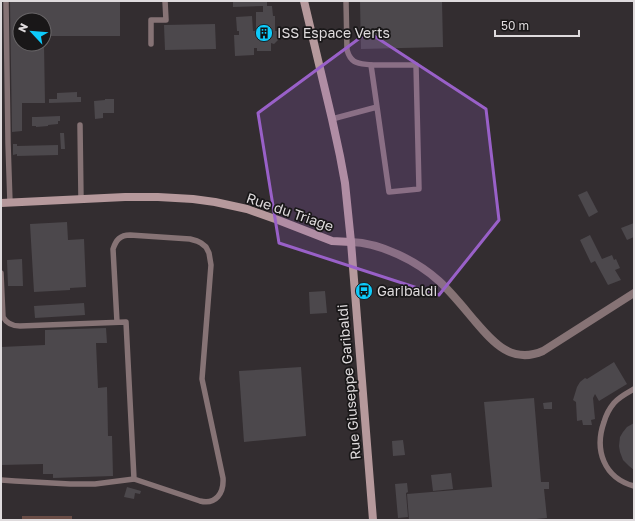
<svg xmlns="http://www.w3.org/2000/svg" width="635" height="521" font-family="'Golos Text',sans-serif">
<style>
.green{fill:#6b4d46}
.building{fill:#4c484c}
.lines{fill:none;stroke-linecap:round;stroke-linejoin:round}
.lane{stroke:#867375;stroke-width:5.5}
.street{stroke:#867375;stroke-width:8}
.secondary{stroke:#b6999c;stroke-width:8}
.marked{fill:#9960c8;fill-opacity:0.2;stroke:#9960c8;stroke-width:3;stroke-linejoin:round}
.labels{text-anchor:middle;stroke-width:3.5;stroke-linejoin:round;paint-order:stroke}
.poi-label{font-size:14px;fill:#dfdbdd;stroke:#191718;text-anchor:start}
.street-label{font-size:14px;fill:#dfdbdd;stroke:#191718}
</style>
<rect width="100%" height="100%" fill="#332d30"/>
<rect class="green" x="22" y="516" width="50" height="4"/>
<g class="building">
<path d="M10,1H120V36H44V20H20V44H44L45,103H22V131L12,132Z"/>
<path d="M233,1H267V6H272L273,16H275V31H278L280,38L274,44L271,43V51H257V48H254V55L235,56L234,35H239V31H237L236,17L252,16L253,31H256V12H263V6L233,7Z"/>
<path d="M360,1H442L443,47L361,49Z"/>
<path d="M215,24L216,49L165,50L164,25Z"/>
<path d="M77,92V97H81V102L49,103V99H57V93Z"/>
<path d="M105,99H114V113H103V118L95,119L94,101L105,100Z"/>
<path d="M60,116V121H58V124L48,125V126L36,127V126H32V117H36Z"/>
<path d="M60,133H64L65,149H61Z"/>
<path d="M13,144H17V146L58,145V155L17,156V154L13,155Z"/>
<path d="M587,191L598,212L589,217L578,195Z"/>
<path d="M67,222L68,240L84,239L86,287L70,288V290L34,292L30,224Z"/>
<path d="M634,223V237L627,240L621,228Z"/>
<path d="M590,235L602,259L612,255L614,260L616,259L620,268L615,270L621,280L608,285L595,261L591,263L580,240Z"/>
<path d="M22,259L23,286H8L7,260Z"/>
<path d="M325,291L327,313L310,314L309,292Z"/>
<path d="M84,303L85,315L35,318L34,306Z"/>
<path d="M106,328L107,343H96L98,388L107,387L108,436H112L113,476L53,478V474H43V464L1,465V347L45,345V330Z"/>
<path d="M614,362L627,384L599,401L595,394L593,398L595,419L591,420L592,425H583L582,420L577,421L576,402L573,400L577,387L580,382L585,378L587,379Z"/>
<path d="M301,367L306,436L244,442L239,371Z"/>
<path d="M534,398L541,482H549V489H544L547,518L526,520H409L407,494L492,487L484,402Z"/>
<path d="M552,402V409H544L543,403Z"/>
<path d="M634,423V470L629,466L623,460L620,452L619,446L620,437L623,432L627,427Z"/>
<path d="M403,440L405,455L393,456L392,441Z"/>
<path d="M451,473L453,489L433,491L431,475Z"/>
<path d="M407,483L408,492L406,493L408,517L398,518L395,484Z"/>
<path d="M127,487L141,491L140,494L135,493L134,499L124,497Z"/>
</g>
<g class="lines">
<g class="lane">
<path d="M6,1L8,143L10,203"/>
<path d="M346,1L347,50C351,64 358,63 371,65"/>
<path d="M151,44V20H166L165,1"/>
<path d="M332,119L377,107L389,192L419,189L416,65H371L377,107"/>
<path d="M80,125L81,199"/>
<path d="M1,273L3,317C7,324 13,326 20,326L126,322L134,479L200,501C216,505 224,493 223,478L202,379L211,265L209,253L206,247L201,243L197,241L190,239L130,235C120,235 116,240 113,249L117,322"/>
<path d="M634,389C627,393 619,397 614,403C609,409 606,415 604,422C594,450 604,478 634,486"/>
<path d="M1,480L15,481L70,484H95L134,479"/>
</g>
<path class="street" d="M351,242C381,243 417,261 439,281C452,293 463,307 474,320C492,341 511,365 543,351L634,293"/>
<g class="secondary">
<path d="M304,1L332,119L340,156L345,183L351,242L373,520"/>
<path d="M1,203L125,197H158L193,199L215,202L247,209L278,220L332,241L351,242"/>
</g>
</g>
<path class="marked" d="M368,32L486,109L499,220L439,295L279,243L258,113Z"/>
<defs>
<symbol id="building-disc" viewBox="-11 -11 22 22"><circle r="9.5" fill="#0ecafa" stroke="#191718"/><path d="M-4-6H4V6H1V3H-1V6H-4ZM-2.5-4.3h1.7v1.8h-1.7ZM.8-4.3h1.7v1.8H.8ZM-2.5-1h1.7V.8h-1.7ZM.8-1h1.7V.8H.8Z" fill="#111"/></symbol>
<symbol id="bus-disc" viewBox="-11 -11 22 22"><circle r="9.5" fill="#0ecafa" stroke="#191718"/><path d="M-5-6H5V4H4V6H2V4H-2V6H-4V4H-5ZM-3.5-4V0h7V-4ZM-3.5 1.2v1.5H-2V1.2ZM2 1.2v1.5H3.5V1.2Z" fill="#111"/></symbol>
</defs>
<g fill-rule="evenodd">
<use href="#building-disc" x="254" y="23" width="20" height="20"/>
<use href="#bus-disc" x="354" y="281" width="20" height="20"/>
</g>
<g class="labels">
<g class="poi-label">
<text x="277" y="38">ISS Espace Verts</text>
<text x="377" y="296">Garibaldi</text>
</g>
<g class="street-label">
<text transform="translate(290 212) rotate(19)" y="5">Rue du Triage</text>
<text transform="translate(349 382) rotate(-95)" y="5">Rue Giuseppe Garibaldi</text>
</g>
</g>
<rect width="635" height="521" fill="none" stroke="#dfdbdd" stroke-width="4"/>
<g transform="translate(32 32) rotate(296)"><circle r="19" fill="#191718" stroke="#686567"/>
<path d="M0-3L7 15L0 10L-7 15Z" fill="#0ecafa"/>
<text y="-6" font-size="11" font-weight="bold" text-anchor="middle" fill="#dfdbdd">N</text>
</g>
<path d="M495 30v6h84v-6" fill="none" stroke="#dfdbdd" stroke-width="2"/>
<text x="501" y="30" font-size="12" fill="#dfdbdd" stroke="#191718" stroke-width="3" paint-order="stroke">50 m</text>
</svg>
